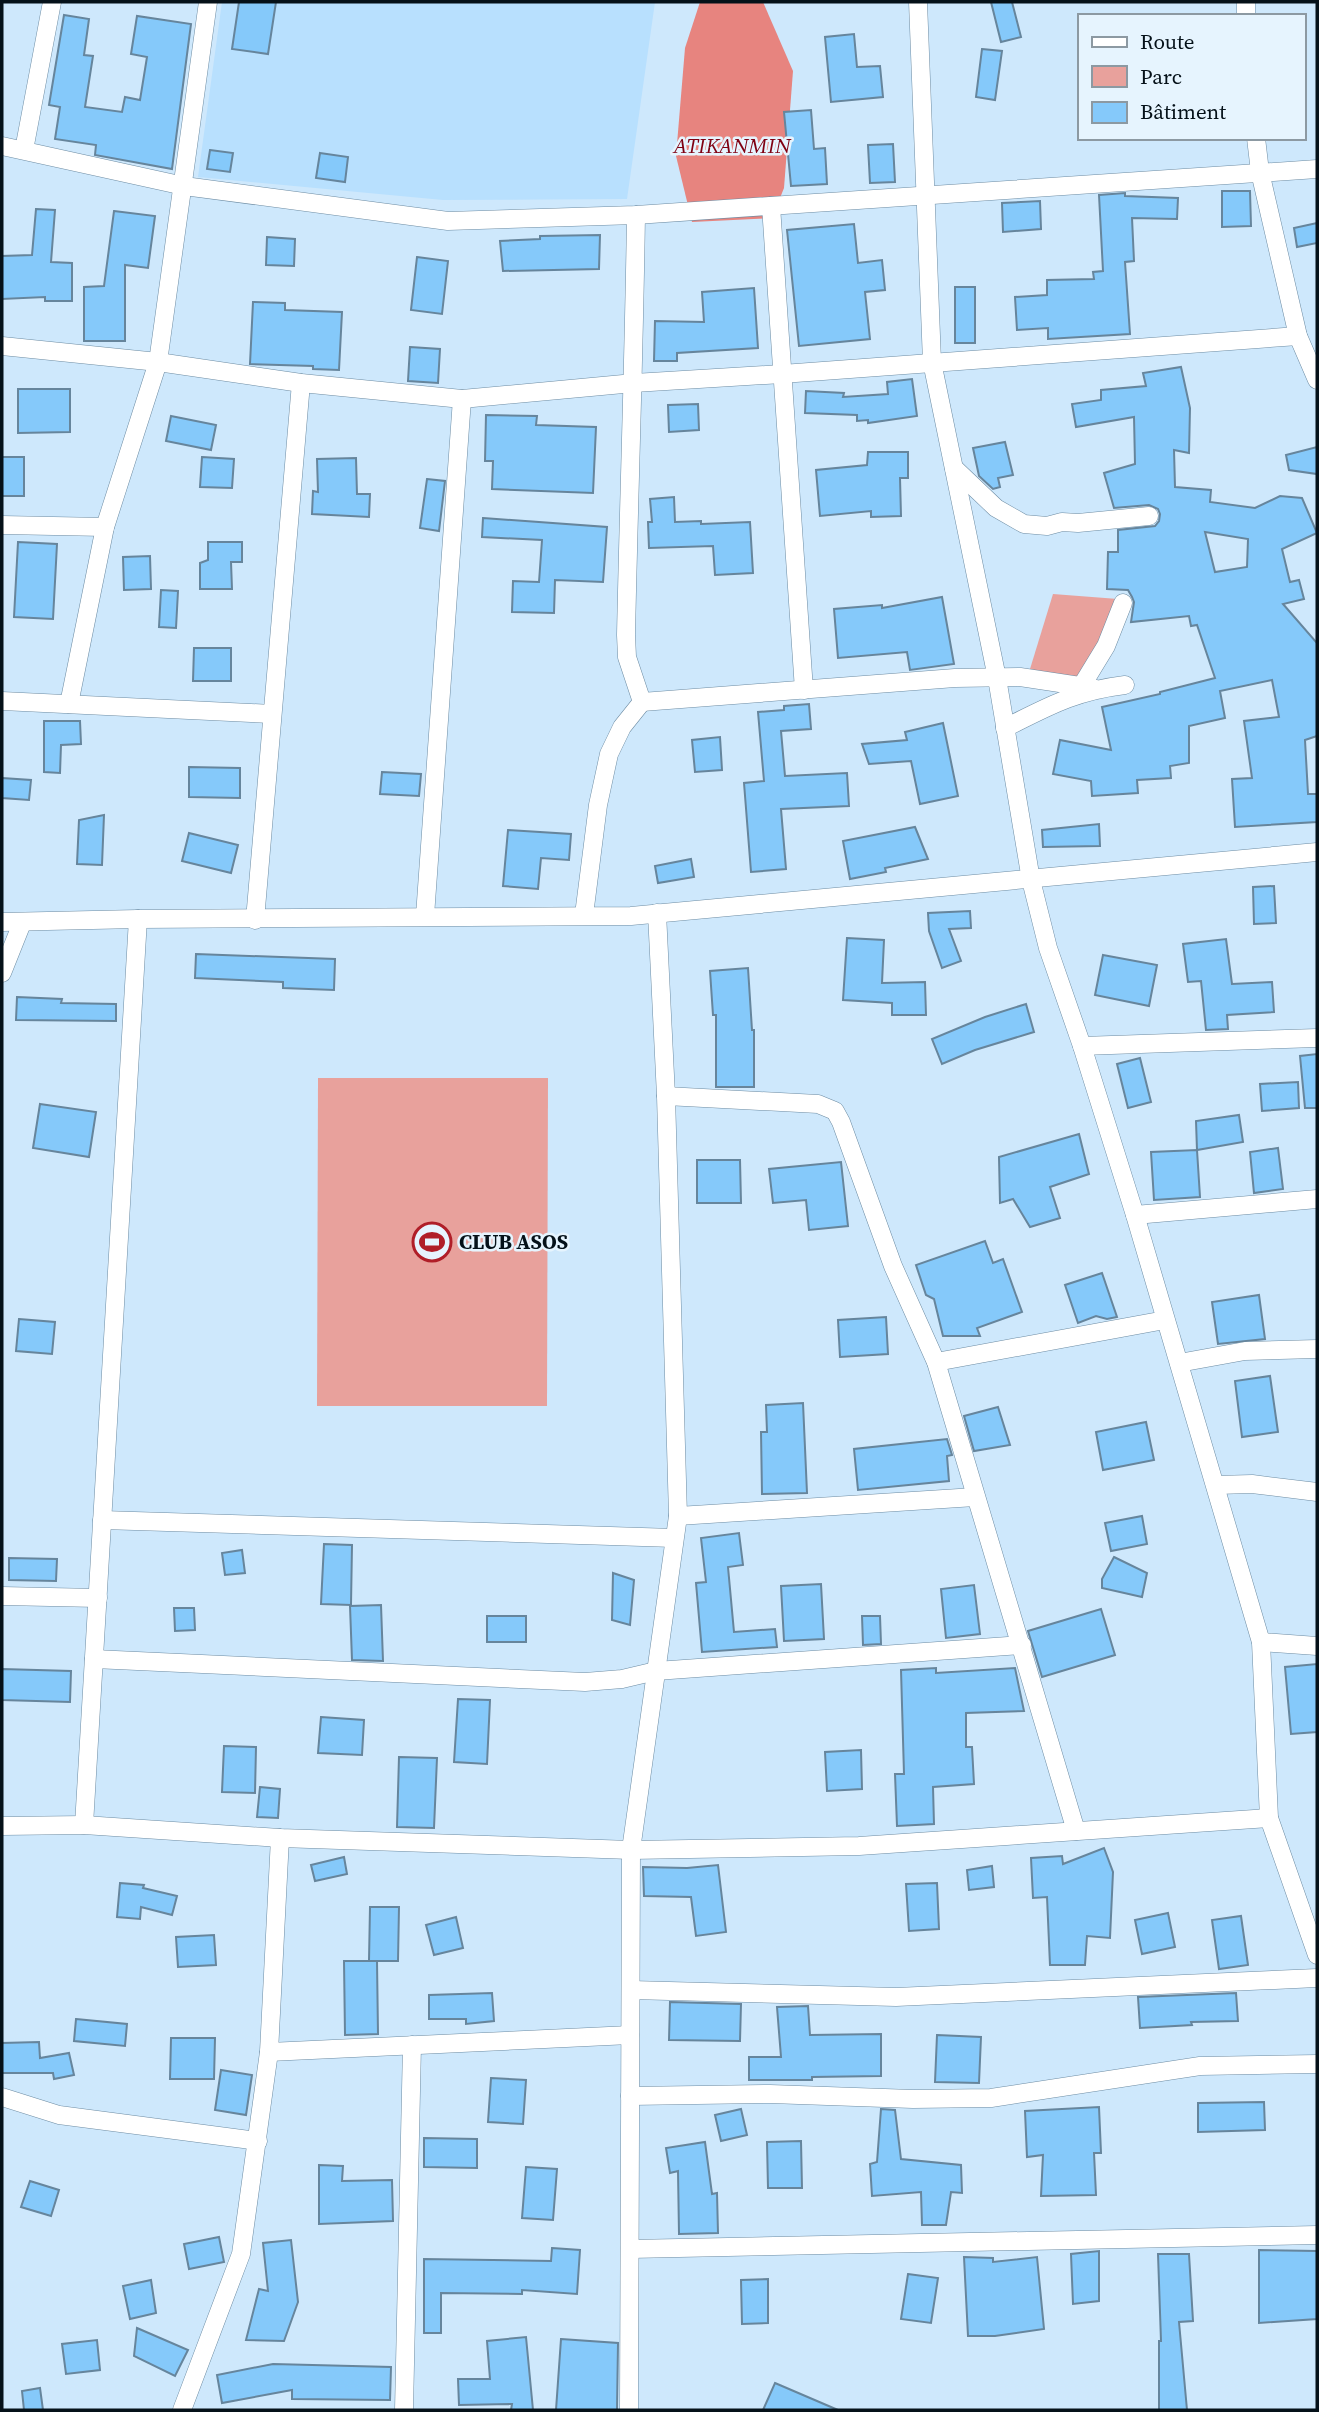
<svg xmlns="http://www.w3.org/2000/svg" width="1319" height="2412" font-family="'Source Serif 4',serif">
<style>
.built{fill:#b8e0fe}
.green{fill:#e8a19c}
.forest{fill:#e7847f}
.building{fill:#85c9fa;stroke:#66859c;stroke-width:2;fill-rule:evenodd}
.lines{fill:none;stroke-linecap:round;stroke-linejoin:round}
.minor-casing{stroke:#6d8ca3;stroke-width:19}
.minor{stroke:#fff;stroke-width:18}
.labels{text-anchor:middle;stroke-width:5;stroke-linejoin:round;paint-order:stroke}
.park-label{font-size:21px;font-style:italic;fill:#7f0012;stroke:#e6f4fe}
.poi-label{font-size:21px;font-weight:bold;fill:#051119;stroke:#e6f4fe;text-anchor:start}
</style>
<rect width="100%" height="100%" fill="#cee8fc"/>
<path class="built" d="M222,2H655L627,199L443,200L198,177Z"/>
<g class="green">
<path d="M1053,594L1131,600L1089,686L1030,669Z"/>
<path d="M318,1078H548L547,1406H317Z"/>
</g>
<path class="forest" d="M700,2H763L793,71L784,188L772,218L692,222L676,156L685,48Z"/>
<g class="building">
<path d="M239,2H276L268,54L232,49Z"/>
<path d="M991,2H1012L1021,37L1001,42Z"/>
<path d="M64,15L89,19L84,55L93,56L85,107L122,112L125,97L140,100L147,57L131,54L137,16L191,24L172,169L95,155L96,145L55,139L60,107L49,105Z"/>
<path d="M854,34L857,67L880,66L883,97L831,102L825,37Z"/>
<path d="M982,49L1002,51L995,100L976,97Z"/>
<path d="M811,110L814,149L825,148L827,184L791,186L784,112Z"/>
<path d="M893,144L895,182L870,183L868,145Z"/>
<path d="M210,150L233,153L230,172L207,169Z"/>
<path d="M320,153L348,157L345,182L316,178Z"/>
<path d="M1222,191H1250L1251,226L1222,227Z"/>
<path d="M1125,193V196L1178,198L1177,219L1132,218L1134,261L1125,262L1130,334L1048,339V328L1017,330L1015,297L1047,295V280L1094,279L1093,272L1103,271L1099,195Z"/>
<path d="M1040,201L1041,229L1003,232L1002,203Z"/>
<path d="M36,209L55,210L51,262L72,263V301H45V297L2,299V256L32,255Z"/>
<path d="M114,211L155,216L148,268L125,265V341H84V287L104,286Z"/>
<path d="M1317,223V243L1297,247L1294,228Z"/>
<path d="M854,224L858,263L882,260L885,290L865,292L870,339L799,346L787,230Z"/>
<path d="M600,235L599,269L503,271L500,241L540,239V236Z"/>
<path d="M267,237L295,239L294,266L266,265Z"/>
<path d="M417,257L448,261L442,314L411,310Z"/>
<rect x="955" y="287" width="20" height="56"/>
<path d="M754,288L758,348L677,353V361H654L655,321L704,322L702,292Z"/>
<path d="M253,302L285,303V310L342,312L339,370L313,369V366L250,364Z"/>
<path d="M410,347L440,349L438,383L408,381Z"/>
<path d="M1181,367L1190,408L1189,453L1174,450L1175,487L1211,490L1210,502L1255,508L1280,496L1302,498L1317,533L1282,549L1290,582L1299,580L1304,599L1283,604L1317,643V736L1305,740L1308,794H1317V822L1235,827L1232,779L1252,778L1244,721L1279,717L1272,680L1220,691L1225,718L1189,726V763L1170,766L1171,778L1137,780L1138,793L1092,796L1091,781L1053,774L1060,740L1111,750L1102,707L1160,694V692L1215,678L1197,625L1191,626L1189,616L1131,622L1134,602L1132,597L1128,590L1107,589L1108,552H1118V530L1155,526L1159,521L1160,514L1158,509L1149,505L1114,508L1104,473L1135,464L1134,417L1076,427L1072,404L1101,400V390L1146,386L1143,373ZM1205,532L1248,539L1247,567L1215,572Z"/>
<path d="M912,379L917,416L868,423V420L857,421V415L805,413L806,391L844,393L843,397L888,394L887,382Z"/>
<path d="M18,389H70V432L18,433Z"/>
<path d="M698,404L699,430L669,432L668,405Z"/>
<path d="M486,415L537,416L536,425L596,427L593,493L492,489L493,461H485Z"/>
<path d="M171,416L216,425L211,450L166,441Z"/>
<path d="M1005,442L1013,475L998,478L1000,487L993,489L979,476L973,448Z"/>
<path d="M1317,447V474L1289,470L1286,455Z"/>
<path d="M868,452H908V478H900L901,516L871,517V511L820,516L816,470L867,465Z"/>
<rect x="2" y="457" width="22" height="39"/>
<path d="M202,457L234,459L232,488L200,487Z"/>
<path d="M356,458L357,494H370L369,517L312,514L313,491L318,492L317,459Z"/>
<path d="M427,479L445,481L439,531L420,528Z"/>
<path d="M674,497L675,522L701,521V524L750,522L753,573L715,575L713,546L649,548L648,522H652L650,499Z"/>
<path d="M483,518L607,527L603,582L555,580L554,613L512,612L513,581L539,582L542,540L482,537Z"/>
<path d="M18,542L57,544L53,619L14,617Z"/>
<path d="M208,542H242V562H231L232,589H200V563L208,560Z"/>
<path d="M150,556L151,589L124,590L123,557Z"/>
<path d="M161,590L178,591L176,628L159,627Z"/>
<path d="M942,597L954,664L910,670L907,652L838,658L834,609L882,605V608Z"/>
<path d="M194,648H231V681H193Z"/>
<path d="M809,704L811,729L781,731L785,776L847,773L849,806L781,809L786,869L751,872L744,783L764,781L758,712L784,710V706Z"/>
<path d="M44,721H80L81,744L61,745L60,773L44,772Z"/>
<path d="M943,723L958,796L920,804L911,761L869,764L862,744L907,740L905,732Z"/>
<path d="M720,737L722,770L695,772L692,740Z"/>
<path d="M189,767L240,768V798L189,797Z"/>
<path d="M382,772L421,774L419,796L380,794Z"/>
<path d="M2,778L31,780L29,800L2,798Z"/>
<path d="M104,815L102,865L77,864L79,820Z"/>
<path d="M1099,824L1100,846L1043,847L1042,830Z"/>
<path d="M915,827L928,859L885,868L886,872L850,879L843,841Z"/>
<path d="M508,830L571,834L569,860L541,858L538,889L503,886Z"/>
<path d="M189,833L238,845L231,873L182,861Z"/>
<path d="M691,859L694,877L658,883L655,866Z"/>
<path d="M1274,886L1276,923L1254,924L1253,887Z"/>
<path d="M970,911L971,928L949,929L961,961L942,968L929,931L928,913Z"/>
<path d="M847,938L884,940L882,983L925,982L926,1015H892V1003L843,1000Z"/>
<path d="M1226,939L1232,984L1272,982L1274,1012L1227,1015L1228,1029L1206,1030L1201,981L1188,982L1183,944Z"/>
<path d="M196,954L335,959L334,990L283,988V982L195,978Z"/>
<path d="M1103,955L1157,965L1149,1006L1095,995Z"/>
<path d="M748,968L752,1030H754V1087H716V1015H713L710,971Z"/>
<path d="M17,997L62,999L61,1003L116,1004V1021L16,1020Z"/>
<path d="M1026,1004L1034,1032L975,1050L942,1064L932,1039L985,1017Z"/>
<path d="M1317,1054V1108H1305L1300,1056Z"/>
<path d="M1140,1058L1151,1102L1128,1108L1117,1064Z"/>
<path d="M1298,1082L1299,1108L1262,1111L1260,1084Z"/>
<path d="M40,1104L96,1112L89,1157L33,1148Z"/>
<path d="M1239,1115L1243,1142L1197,1150L1196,1121Z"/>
<path d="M1079,1134L1089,1174L1050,1187L1060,1218L1030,1227L1013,1199L1000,1203L999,1157Z"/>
<path d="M1278,1148L1283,1189L1254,1193L1250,1152Z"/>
<path d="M1197,1150L1200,1197L1154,1200L1151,1152Z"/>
<path d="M697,1160H740L741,1203H697Z"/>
<path d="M841,1162L848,1226L809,1230L806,1200L773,1203L769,1169Z"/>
<path d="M985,1241L993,1263L1003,1259L1022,1312L977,1328L980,1336H943L934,1299L926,1295L916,1265Z"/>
<path d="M1102,1273L1117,1317L1107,1319L1096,1316L1078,1323L1065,1285Z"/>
<path d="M1259,1295L1265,1339L1218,1344L1212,1302Z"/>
<path d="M886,1317L888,1354L840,1357L838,1320Z"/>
<path d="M19,1319L55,1322L52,1354L16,1351Z"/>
<path d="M1270,1376L1278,1432L1242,1437L1235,1381Z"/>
<path d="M803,1403L807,1493L762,1494L761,1432H767L766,1405Z"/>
<path d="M998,1407L1010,1445L974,1451L964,1416Z"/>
<path d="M1146,1422L1154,1460L1103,1470L1096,1432Z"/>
<path d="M947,1439L952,1455L947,1456L949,1481L858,1490L854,1449Z"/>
<path d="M1142,1516L1147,1544L1111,1551L1105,1523Z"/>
<path d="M739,1533L743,1565L728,1567L734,1632L775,1629L777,1647L702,1652L696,1583L706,1582L701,1538Z"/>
<path d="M324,1544L352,1545L351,1605L321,1604Z"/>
<path d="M242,1550L245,1573L225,1575L222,1553Z"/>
<path d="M1114,1557L1147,1573L1142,1597L1102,1588V1579Z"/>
<path d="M9,1558L57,1559L56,1581L9,1580Z"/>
<path d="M613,1573L634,1580L630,1625L612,1620Z"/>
<path d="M821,1584L824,1639L784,1641L781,1586Z"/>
<path d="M974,1585L980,1634L946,1638L941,1589Z"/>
<path d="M381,1605L383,1661L352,1660L350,1606Z"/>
<path d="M174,1608H194L195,1630L175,1631Z"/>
<path d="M1101,1609L1115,1655L1042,1677L1028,1631Z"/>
<rect x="487" y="1616" width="39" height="26"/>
<path d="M862,1616H880L881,1644L863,1645Z"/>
<path d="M1317,1664V1732L1291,1734L1285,1667Z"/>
<path d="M936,1668V1673L1015,1668L1024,1711L966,1713V1747H972L974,1784L933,1787L934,1824L897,1826L895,1774H904L901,1670Z"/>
<path d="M2,1669L71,1671L70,1702L2,1700Z"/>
<path d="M458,1699L490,1700L487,1764L454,1762Z"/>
<path d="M321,1717L364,1720L362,1755L318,1753Z"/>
<path d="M224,1746L256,1747L255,1793L222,1792Z"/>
<path d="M861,1750L862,1789L827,1791L825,1752Z"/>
<path d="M399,1757L437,1758L434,1828L397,1827Z"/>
<path d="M260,1787L280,1789L278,1818L257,1817Z"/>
<path d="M1104,1848L1113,1872L1110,1938L1087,1936L1085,1965H1050L1047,1897L1033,1898L1031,1858L1062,1856L1063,1864Z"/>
<path d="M344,1857L347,1874L315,1881L311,1865Z"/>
<path d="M718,1865L726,1932L696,1936L691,1897L644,1896L643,1867L687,1868Z"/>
<path d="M992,1866L994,1887L969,1890L967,1870Z"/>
<path d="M120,1883L144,1885L143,1888L177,1896L172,1915L141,1907L140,1919L117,1917Z"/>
<path d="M937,1883L939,1929L909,1931L906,1884Z"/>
<path d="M370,1907H399L398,1961H369Z"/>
<path d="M1168,1913L1175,1947L1142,1954L1135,1920Z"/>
<path d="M1241,1916L1248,1965L1219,1969L1212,1920Z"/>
<path d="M456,1917L463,1948L434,1955L426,1925Z"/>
<path d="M214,1935L216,1965L178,1967L176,1937Z"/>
<path d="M344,1961H377L378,2034L345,2035Z"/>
<path d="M492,1993L494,2021L466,2024V2019H429V1995Z"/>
<path d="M1236,1993L1238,2021L1191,2022L1192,2025L1140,2028L1138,1997Z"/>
<path d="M670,2002L741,2004L740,2041L669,2040Z"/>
<path d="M808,2006L810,2035L881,2034V2076L812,2077V2080H749V2057H781L777,2007Z"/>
<path d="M76,2019L127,2024L125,2046L74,2041Z"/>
<path d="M937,2035L981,2037L979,2083L935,2082Z"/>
<path d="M171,2038H215L214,2079H170Z"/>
<path d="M39,2042L40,2058L69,2053L74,2075L54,2079L53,2073H2V2043Z"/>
<path d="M221,2070L252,2075L246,2115L215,2110Z"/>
<path d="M491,2078L526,2080L523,2124L488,2122Z"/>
<path d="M1264,2102L1265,2130L1198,2132V2103Z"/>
<path d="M1099,2107L1101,2153H1094L1096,2195L1041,2196L1043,2155L1027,2157L1025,2111Z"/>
<path d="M741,2109L747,2135L721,2141L715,2115Z"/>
<path d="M881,2109L895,2110L901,2159L961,2165L962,2193L951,2192L946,2225H922L921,2192L872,2196L870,2164L877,2162Z"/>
<path d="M424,2138L477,2139V2168L424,2167Z"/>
<path d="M801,2141L802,2188H768L767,2142Z"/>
<path d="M705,2142L712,2194L717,2193L718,2233L679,2234L678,2171L670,2173L666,2148Z"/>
<path d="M319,2165L343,2166L342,2181L392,2180L393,2221L319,2224Z"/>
<path d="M526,2167L557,2169L553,2220L522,2218Z"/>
<path d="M30,2181L59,2190L51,2216L21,2207Z"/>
<path d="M219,2237L224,2262L189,2269L184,2244Z"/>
<path d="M291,2240L298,2302L284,2341L246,2340L259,2289L268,2291L263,2243Z"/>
<path d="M552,2248L580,2250L577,2294L522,2290V2294L441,2293V2333H424V2259L551,2261Z"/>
<path d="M1259,2250L1317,2251V2319L1259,2323Z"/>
<path d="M1099,2251V2301L1073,2304L1071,2254Z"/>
<path d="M1158,2254H1189L1193,2321L1179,2322L1187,2410H1159V2341H1161Z"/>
<path d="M964,2257L993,2258V2262L1037,2257L1044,2329L995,2336H968Z"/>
<path d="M908,2274L938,2278L931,2323L901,2319Z"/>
<path d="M768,2279V2323L742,2324L741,2280Z"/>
<path d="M151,2280L156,2313L130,2319L123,2286Z"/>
<path d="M137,2328L188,2350L175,2376L134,2356Z"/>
<path d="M526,2337L533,2410H511L512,2404L459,2405L458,2379H490L487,2341Z"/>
<path d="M561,2339L618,2343L617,2410H556Z"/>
<path d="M97,2340L100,2370L66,2374L62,2344Z"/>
<path d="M273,2364L391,2367L390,2400L292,2399V2390L222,2403L217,2375Z"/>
<path d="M775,2383L838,2410H763Z"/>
<path d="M40,2388L43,2410H24L22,2391Z"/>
</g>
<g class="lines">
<defs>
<g id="minor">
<path d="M918,2L932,362L997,678L1031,880L1048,948L1082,1046L1135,1215L1261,1642L1269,1818L1317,1955"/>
<path d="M1246,2V16"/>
<path d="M1256,138L1260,172L1298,336L1317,380"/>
<path d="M2,146L184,186L448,221L636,215L1317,169"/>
<path d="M24,150L52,2"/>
<path d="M771,206L804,690"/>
<path d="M2,346L158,362L301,383L462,399L634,383L782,374L1298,336"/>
<path d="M954,468L996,508L1024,524L1047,526L1062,522L1078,523L1149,516"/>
<path d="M2,525L105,527"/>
<path d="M1081,687L1106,646L1123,603"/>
<path d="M2,701L272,714"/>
<path d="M642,702L955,678L1020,677L1093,688"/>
<path d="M69,704L105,527L158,362L208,2"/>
<path d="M1005,728C1049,706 1075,691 1125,685"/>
<path d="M584,915L598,805L609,754L622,727L642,702L627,657L626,635C629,495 634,355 636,215"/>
<path d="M425,916L462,399"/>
<path d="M255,920L301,383"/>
<path d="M2,922L138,919L631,916L1317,852"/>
<path d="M2,973L22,923"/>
<path d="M1082,1046L1317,1038"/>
<path d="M666,1096L818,1104L835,1111L841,1122L893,1266L936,1362L1076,1831"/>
<path d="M1135,1215L1317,1199"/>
<path d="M936,1362L1165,1320"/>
<path d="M1179,1363L1245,1351L1317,1349"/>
<path d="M1216,1485L1252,1484L1317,1492"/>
<path d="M678,1516L975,1497"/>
<path d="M102,1520L674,1538"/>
<path d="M2,1596L98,1598"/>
<path d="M1261,1642L1317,1646"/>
<path d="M94,1659L585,1682L622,1679L656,1671L1022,1645"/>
<path d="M84,1825L138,919"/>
<path d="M2,1826L84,1825L280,1838L631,1850L859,1846L1269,1818"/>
<path d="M631,1990L896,1997L1317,1978"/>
<path d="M269,2052L630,2035"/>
<path d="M630,2096L770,2094L913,2099L991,2098L1200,2066L1317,2064"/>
<path d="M2,2097L59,2115L258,2141"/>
<path d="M630,2249L1317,2235"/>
<path d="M182,2410L241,2254L269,2052L280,1838"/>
<path d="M404,2410L412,2045"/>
<path d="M629,2410L631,1850L678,1516L666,1096L657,913"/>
</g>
</defs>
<use href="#minor" class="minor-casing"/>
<use href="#minor" class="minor"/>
</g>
<defs>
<symbol id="stadium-ring" viewBox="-11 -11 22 22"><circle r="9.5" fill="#e6f4fe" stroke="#b01e28" stroke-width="1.5"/><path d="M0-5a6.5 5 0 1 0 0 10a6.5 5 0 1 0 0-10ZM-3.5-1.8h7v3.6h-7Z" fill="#b01e28"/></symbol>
</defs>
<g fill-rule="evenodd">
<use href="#stadium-ring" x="410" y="1220" width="44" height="44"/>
</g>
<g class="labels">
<g class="park-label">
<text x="732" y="153">ATIKANMIN</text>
</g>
<g class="poi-label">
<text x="459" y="1249">CLUB ASOS</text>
</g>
</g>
<rect width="1319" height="2412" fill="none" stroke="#051119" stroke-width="7"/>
<rect x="1078" y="14" width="228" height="126" fill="#e6f4fe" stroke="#8c99a2" stroke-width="2"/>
<rect x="1092" y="37" width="35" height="10" fill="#ffffff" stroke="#8c99a2" stroke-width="2"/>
<text x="1140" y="49" font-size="21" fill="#051119">Route</text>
<rect x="1092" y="66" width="35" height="21" fill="#e8a19c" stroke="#8c99a2" stroke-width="2"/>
<text x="1140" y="84" font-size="21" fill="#051119">Parc</text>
<rect x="1092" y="102" width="35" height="21" fill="#85c9fa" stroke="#8c99a2" stroke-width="2"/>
<text x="1140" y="119" font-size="21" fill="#051119">Bâtiment</text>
</svg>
